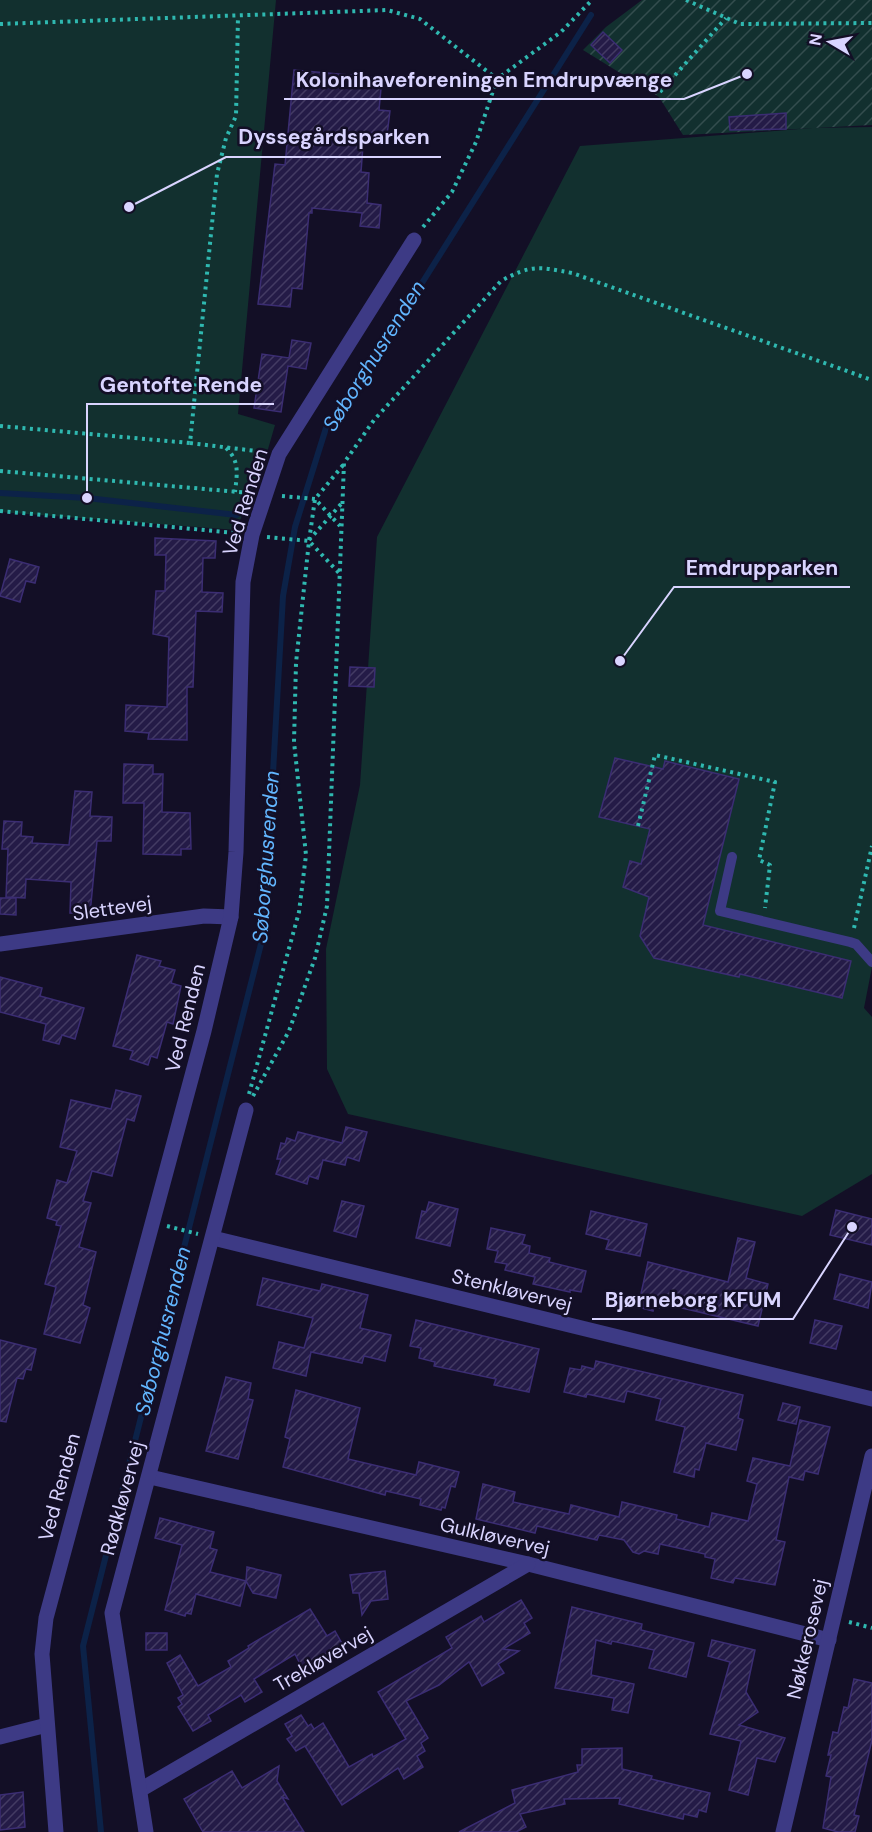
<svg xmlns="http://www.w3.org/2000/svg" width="872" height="1832" font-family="'DM Sans',sans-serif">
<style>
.green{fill:#12302f}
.garden{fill:url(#garden-furrows)}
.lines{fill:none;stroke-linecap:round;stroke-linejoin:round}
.stream{stroke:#0c2248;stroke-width:6}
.building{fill:url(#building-hatch);stroke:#3b2d73;stroke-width:1.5}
.path{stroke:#2fb8b0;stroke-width:4;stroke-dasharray:3 4.5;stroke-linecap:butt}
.lane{stroke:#3d3a85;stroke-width:10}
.street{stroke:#3d3a85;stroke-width:15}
.labels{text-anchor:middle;stroke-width:5;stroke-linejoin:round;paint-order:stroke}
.street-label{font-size:20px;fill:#d9d4ff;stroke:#130f26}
.water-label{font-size:21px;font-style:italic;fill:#62b6ff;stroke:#130f26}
.leader{fill:none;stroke:#d9d4ff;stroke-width:2}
.callout-dot{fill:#d9d4ff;stroke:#130f26;stroke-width:2}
.callout-label{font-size:21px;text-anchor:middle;font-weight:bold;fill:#d9d4ff;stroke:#130f26;stroke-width:5;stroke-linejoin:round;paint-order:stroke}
</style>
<defs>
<pattern id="garden-furrows" width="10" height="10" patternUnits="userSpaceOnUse" patternTransform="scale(1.5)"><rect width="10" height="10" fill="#12302f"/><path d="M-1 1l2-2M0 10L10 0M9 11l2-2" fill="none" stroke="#344d4e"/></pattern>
<pattern id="building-hatch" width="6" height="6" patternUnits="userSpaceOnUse" patternTransform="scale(1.5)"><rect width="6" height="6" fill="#241b47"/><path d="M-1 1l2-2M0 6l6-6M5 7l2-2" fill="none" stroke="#433b63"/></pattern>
</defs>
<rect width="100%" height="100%" fill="#130f26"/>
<g class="green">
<path d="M0,0H276L238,414L275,425L264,463L236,530L0,512Z"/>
<path d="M872,127V967L864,1008L872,1017V1174L802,1216L348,1114L327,1069L326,949L360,785L377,537L580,146L812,128Z"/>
</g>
<path class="garden" d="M642,0H872V125L683,135L659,97L583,50L606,27Z"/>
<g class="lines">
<g class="stream">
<path d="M0,493L87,498L237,515"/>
<path d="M101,1832L83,1646L264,932L283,596L295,527L326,428L393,329L591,15"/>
</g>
</g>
<g class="building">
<path d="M603,32L622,50L610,63L591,45Z"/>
<path d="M294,70L382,78L379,110L390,111L387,135L364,132L361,172L369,173L367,203L381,205L379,228L360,226L362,213L312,208V213H309L302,289L292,288L290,307L258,304L275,164L285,165Z"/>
<path d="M786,113V129L730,130L729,117Z"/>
<path d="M292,340L311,343L306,369L288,366L281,412L254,408L262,354L289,358Z"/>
<path d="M155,538L216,541L215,558H203L202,592L223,593L222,612L196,611L193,687H187V740L148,739L149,733L125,731L126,705L167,707L169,637L153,634L156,591H165L166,555H155Z"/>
<path d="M10,559L39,567L35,583L26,581L20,602L0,596Z"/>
<path d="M350,667L375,668L374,687L349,686Z"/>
<path d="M615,758L663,769L665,761L739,779L703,925L851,961L842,998L740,974L739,977L654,958L640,936L649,897L623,887L630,861L641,864L650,829L599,817Z"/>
<path d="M124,764L153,765V774H163L162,812L190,813L191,849H181V855L143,854L144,803H123Z"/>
<path d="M75,791L92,792L90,816L112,817L111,841H97L90,914L70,913L71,882L26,879L25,898L6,897L8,849H2L4,821L22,822L21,836L33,837L32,843L69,845Z"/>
<path d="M0,898H16V915L0,914Z"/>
<path d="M137,955L161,961L159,966L175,970L171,983L181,986L173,1024L167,1022L157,1058L151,1056L148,1065L130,1059L133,1051L113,1046Z"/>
<path d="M0,977L42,988L40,996L84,1008L75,1039L62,1035L59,1044L43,1040L46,1024L0,1012Z"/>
<path d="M116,1090L141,1096L134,1121L127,1119L112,1176L92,1171L83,1201L91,1203L79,1247L96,1252L83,1305L90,1308L80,1343L44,1334L56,1287L45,1284L61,1226L56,1225L57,1221L47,1218L57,1180L67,1183L77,1151L60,1147L71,1100L111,1109Z"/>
<path d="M346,1127L367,1132L359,1161L347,1157L345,1165L323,1160L318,1179L309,1176L307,1184L276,1174L281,1159H277L281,1143L285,1144L287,1138L295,1141L298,1132L342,1143Z"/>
<path d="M342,1201L364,1206L356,1237L334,1231Z"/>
<path d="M429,1202L458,1209L450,1246L416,1238L422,1211L426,1212Z"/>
<path d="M836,1210L872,1219V1245L830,1235Z"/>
<path d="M591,1211L647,1224L640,1256L606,1249L609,1240L586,1234Z"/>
<path d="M491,1228L525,1235L522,1244L530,1246L529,1253L550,1258L549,1262L586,1271L581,1292L570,1290V1292L533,1284L535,1277L505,1270L507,1264L495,1262L498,1251L487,1249Z"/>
<path d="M738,1238L755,1242L746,1278L768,1284L758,1326L661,1303L659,1308L654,1307L653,1311L638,1307L648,1262L728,1282Z"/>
<path d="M840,1274L872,1282L868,1308L834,1299Z"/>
<path d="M263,1278L320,1291L322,1284L368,1295L360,1328L391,1335L385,1361L364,1356L362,1363L311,1352L306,1376L273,1368L279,1342L304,1348L313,1318L257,1305Z"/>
<path d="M416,1320L539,1349L529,1392L494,1385L496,1379L434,1366L435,1362L419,1358L421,1348L410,1346Z"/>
<path d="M815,1320L842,1326L836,1349L810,1343Z"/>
<path d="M0,1340L36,1349L31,1370L26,1369L23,1379L17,1378L6,1422L0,1421Z"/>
<path d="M596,1361L743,1395L738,1418L743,1420L736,1450L706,1443L699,1470L695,1469L694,1477L674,1472L685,1427L656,1420L661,1399L627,1391L624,1402L587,1394L586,1397L564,1392L570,1368L581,1370L582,1366L594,1369Z"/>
<path d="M226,1377L251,1383L248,1399L253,1400L238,1459L206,1451Z"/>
<path d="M296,1390L360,1408L348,1459L416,1475L419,1462L459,1472L455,1487L451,1486L445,1508L442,1507L441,1510L420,1505L421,1499L386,1491L385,1495L283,1467L290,1439L285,1437Z"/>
<path d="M783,1403L800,1407L796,1424L778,1420Z"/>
<path d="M800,1420L830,1427L818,1474L805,1471L803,1480L789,1477L776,1540L785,1542L775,1585L735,1578L733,1583L711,1578L715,1559L705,1557V1554L660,1544L658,1554L644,1551L639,1554L633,1552L624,1540L599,1535L597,1540L537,1526L535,1533L476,1519L483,1484L515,1492L513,1502L569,1514L571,1505L619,1517L622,1502L677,1515L676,1519L709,1527L712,1513L748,1521L757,1484L747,1481L753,1458L790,1466Z"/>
<path d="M160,1518L214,1532L210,1548L217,1550L210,1572L246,1581L247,1567L281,1575L276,1598L253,1593L246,1581L240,1606L196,1594L191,1614L186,1613L185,1616L165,1610L182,1545L155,1538Z"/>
<path d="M385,1571L388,1599L371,1601L362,1615L359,1593H353L350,1575Z"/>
<path d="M521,1600L532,1618L524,1623L530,1633L503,1649L519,1651L498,1664L504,1673L482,1686L469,1662L439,1685L406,1701L428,1738L421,1743L425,1751L417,1756L423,1767L404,1779L398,1768L342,1805L305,1746L296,1751L287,1739L292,1736L285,1724L301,1715L308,1726L311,1724L314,1729L323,1723L349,1767L372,1754L373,1757L406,1739L378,1692L452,1648L446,1637L481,1616L484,1622Z"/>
<path d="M572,1607L642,1624L641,1630L694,1643L686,1677L649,1668L654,1650L612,1641L611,1644L596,1640L591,1675L634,1684L628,1713L612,1710L614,1698L555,1688Z"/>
<path d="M310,1609L327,1636L335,1631L344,1647L303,1670L295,1654L254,1679L262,1692L245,1702L241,1695L208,1715L211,1721L193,1731L178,1707L182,1704L178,1698L183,1695L167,1663L180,1655L198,1686L231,1667L228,1661L249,1648L248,1646Z"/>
<rect x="146" y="1633" width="21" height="17"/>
<path d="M712,1640L755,1650L746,1692L758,1712L739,1725L785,1738L775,1762L757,1758L748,1795L729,1790L741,1741L710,1734L730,1662L708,1656Z"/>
<path d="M854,1679L872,1683V1740L854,1815L859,1816L855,1832H838L823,1828L831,1777L826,1776L831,1755H828L833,1732L838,1733L844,1707L848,1708Z"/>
<path d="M622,1748V1769L652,1776L651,1779L710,1793L706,1812L699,1810L697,1817L684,1814L683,1819L619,1804L620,1798L564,1799L565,1804L520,1814L526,1827L516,1832H459L515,1803L512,1790L578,1772L577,1765H582V1749Z"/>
<path d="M279,1766L277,1781L288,1799L282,1797L304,1832H203L184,1799L232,1771L242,1788Z"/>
<path d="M23,1792L25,1827L0,1830V1795Z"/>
</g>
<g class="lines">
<g class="path">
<path d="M686,0L740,24L872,23"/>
<path d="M0,24L387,10L420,19L497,79"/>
<path d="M660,92L726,18"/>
<path d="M423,227L452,192L476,142L497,79L561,32L592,0"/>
<path d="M0,426L190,443L217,174L226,138L236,116L238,16"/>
<path d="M190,443L264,452"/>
<path d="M226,448C240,461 237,474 235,492"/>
<path d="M0,471L250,493"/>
<path d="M282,496L315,499L340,526"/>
<path d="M0,511L236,533"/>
<path d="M267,537L309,541L339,573"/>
<path d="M309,540L342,503"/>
<path d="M638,826L655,755L775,782L759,860L770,865L765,908"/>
<path d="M854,928L872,846"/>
<path d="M249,1094L299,912L306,855L294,742L296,663L309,541L315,499L344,464"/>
<path d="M253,1096L289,1031L315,958L327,906L344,463L374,420L501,281C531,264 540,267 572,273L872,380"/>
<path d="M167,1226L198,1234"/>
<path d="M849,1622L872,1628"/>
</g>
<path class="lane" d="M732,857L720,911L850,942L856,944L872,962"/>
<g class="street">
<path d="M0,944L204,916L231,917"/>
<path d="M213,1238L872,1399"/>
<path d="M150,1477L528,1564L829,1640"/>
<path d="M0,1737L47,1725"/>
<path d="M140,1790L528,1564"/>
<path d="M56,1832L42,1654L46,1618L204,1031L231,917L236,852L243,582L252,535L279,454L414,240"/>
<path d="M146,1832L112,1613L246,1110"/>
<path d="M783,1832L872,1456"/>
</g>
</g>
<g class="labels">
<g class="street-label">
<text transform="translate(245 502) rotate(-73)" y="7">Ved Renden</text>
<text transform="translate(112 908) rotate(-8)" y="7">Slettevej</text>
<text transform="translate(185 1018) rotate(-76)" y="7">Ved Renden</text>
<text transform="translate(512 1290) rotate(14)" y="7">Stenkløvervej</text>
<text transform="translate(59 1487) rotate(-75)" y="7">Ved Renden</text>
<text transform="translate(122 1498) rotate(-75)" y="7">Rødkløvervej</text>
<text transform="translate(495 1536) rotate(13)" y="7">Gulkløvervej</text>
<text transform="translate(807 1639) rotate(-77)" y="7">Nøkkerosevej</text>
<text transform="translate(323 1659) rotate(-30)" y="7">Trekløvervej</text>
</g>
<g class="water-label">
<text transform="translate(374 356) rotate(-58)" y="7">Søborghusrenden</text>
<text transform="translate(266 857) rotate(-86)" y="7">Søborghusrenden</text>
<text transform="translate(163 1331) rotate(-76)" y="7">Søborghusrenden</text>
</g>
</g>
<path class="leader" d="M747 74L684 99H284M129 207L226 157H441M87 498L87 404H274M620 661L674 587H850M852 1227L793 1319H592"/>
<g class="callout-dot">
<circle cx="747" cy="74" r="6"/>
<circle cx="129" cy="207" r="6"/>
<circle cx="87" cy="498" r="6"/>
<circle cx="620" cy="661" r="6"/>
<circle cx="852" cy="1227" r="6"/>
</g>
<g class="callout-label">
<text x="484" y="87">Kolonihaveforeningen Emdrupvænge</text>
<text x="334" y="144">Dyssegårdsparken</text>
<text x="181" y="392">Gentofte Rende</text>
<text x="762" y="575">Emdrupparken</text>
<text x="693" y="1307">Bjørneborg KFUM</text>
</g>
<g transform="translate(830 42) rotate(280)" stroke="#130f26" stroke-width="4.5" paint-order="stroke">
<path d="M0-4.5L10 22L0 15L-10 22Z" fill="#d9d4ff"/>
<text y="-9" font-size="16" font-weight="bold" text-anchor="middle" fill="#d9d4ff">N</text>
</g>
</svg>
